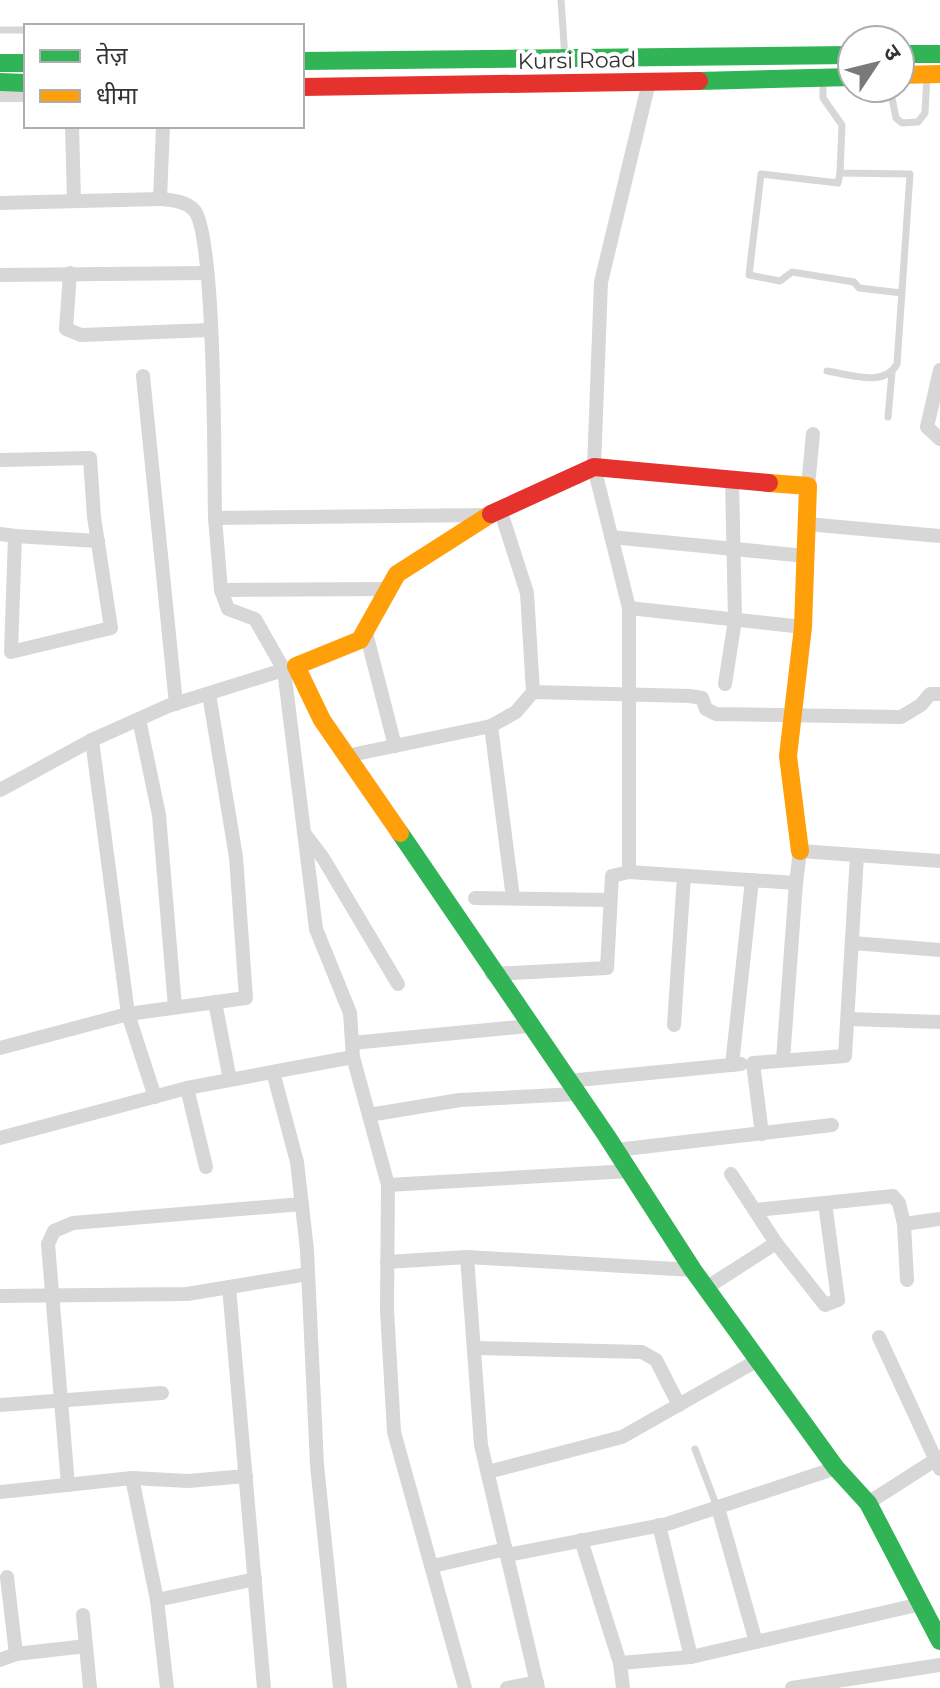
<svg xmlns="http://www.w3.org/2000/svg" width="940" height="1688" font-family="Montserrat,'Noto Sans Devanagari',sans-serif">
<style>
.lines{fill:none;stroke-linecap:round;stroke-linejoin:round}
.lane{stroke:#d7d7d7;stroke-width:7}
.street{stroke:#d7d7d7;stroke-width:14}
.fast{stroke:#30b455;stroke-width:18}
.slow{stroke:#ff9f0a;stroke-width:18}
.jam{stroke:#e5322d;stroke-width:18}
.labels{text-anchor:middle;stroke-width:8;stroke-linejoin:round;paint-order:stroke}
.street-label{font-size:22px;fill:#333;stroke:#fff}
</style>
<rect width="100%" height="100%" fill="#fff"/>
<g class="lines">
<g class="lane">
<path d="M561,0L565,58"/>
<path d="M0,30H26"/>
<path d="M823,80V98L842,125L840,173L910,174L897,364C884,388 849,374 827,371"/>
<path d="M890,88L896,118L902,123L918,122L925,113L927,76"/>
<path d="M840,173L838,183L761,174L749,275L780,281L792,272L854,282L859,288L902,293"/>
<path d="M888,417L892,373"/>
<path d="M695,1449L717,1507"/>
</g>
<g class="street">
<path d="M649,82L601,282L594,467L629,608V872L796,883L800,851L940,861"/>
<path d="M0,95H26"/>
<path d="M72,126L74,201"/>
<path d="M160,199L163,126"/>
<path d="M0,203L160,199C171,200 186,201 194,210C216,234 214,472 215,518L488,515"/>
<path d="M70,273L66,329L81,335L210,330"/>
<path d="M0,275L207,273"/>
<path d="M940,370L927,427L940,439"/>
<path d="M143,376L176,704"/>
<path d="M0,460L90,458L94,517L111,628L11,652L15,536L0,534"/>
<path d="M808,486L813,434"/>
<path d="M215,518L221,590L228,609L255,619L284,670L316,929L350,1013L353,1057"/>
<path d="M807,524L940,536"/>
<path d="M15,536L98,541"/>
<path d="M611,537L806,556"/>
<path d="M221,590L388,589"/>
<path d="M629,608L803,627"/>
<path d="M365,629L395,746"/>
<path d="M725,684L735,620L732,479"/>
<path d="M533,692L690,696L702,698L706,709L716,714L901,717L921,705L930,694H940"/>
<path d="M139,719L159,815L175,1007"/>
<path d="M491,726L513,898"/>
<path d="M346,756L491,726L516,712L533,692L527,593L500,509"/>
<path d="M0,790L92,740"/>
<path d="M304,833L323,858L398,984"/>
<path d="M475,898L610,900"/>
<path d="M853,943L940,950"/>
<path d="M492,974L607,968L612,876L629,872"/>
<path d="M215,1002L230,1080"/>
<path d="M848,1019L940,1022"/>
<path d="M674,1025L684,876"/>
<path d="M352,1043L529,1026"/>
<path d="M0,1048L128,1014L92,740L168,706L296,666"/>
<path d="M783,1060L796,883"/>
<path d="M732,1065L752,880"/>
<path d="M273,1072L297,1162L307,1250L317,1465L340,1688"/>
<path d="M568,1081L741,1064"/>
<path d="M187,1088L206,1167"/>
<path d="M155,1097L128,1014L246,998L236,857L209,694"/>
<path d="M369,1115L460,1100L577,1094"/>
<path d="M762,1134L753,1063L845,1056L857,855"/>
<path d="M0,1138L187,1088L353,1057L388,1185L630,1171"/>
<path d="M616,1150L832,1125"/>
<path d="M388,1185L387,1310L394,1432L465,1688"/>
<path d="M756,1210L893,1196L899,1203L904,1224"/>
<path d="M776,1243L825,1305L838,1300L825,1203"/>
<path d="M467,1257L481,1445L538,1688"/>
<path d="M387,1262L467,1257L693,1270"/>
<path d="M907,1280L904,1224L940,1219"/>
<path d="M229,1287L264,1688"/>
<path d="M706,1288L776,1243L731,1174"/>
<path d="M0,1296L187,1294L308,1274"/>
<path d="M879,1337L940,1469"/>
<path d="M474,1348L642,1352L656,1360L679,1405"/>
<path d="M0,1405L162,1393"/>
<path d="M488,1472L622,1437L758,1360"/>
<path d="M132,1478L157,1600L167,1688"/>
<path d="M68,1485L48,1244L54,1231L73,1223L302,1204"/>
<path d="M0,1492L132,1478L188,1481L246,1476"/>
<path d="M868,1503L940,1457"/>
<path d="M718,1508L756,1642"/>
<path d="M659,1525L691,1657"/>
<path d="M581,1540L620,1663L623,1688"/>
<path d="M508,1555L667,1524L836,1468"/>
<path d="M433,1566L506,1549"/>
<path d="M7,1577L16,1654"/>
<path d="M157,1600L255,1579"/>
<path d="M83,1615L90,1688"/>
<path d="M0,1660L16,1654L86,1646"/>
<path d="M620,1663L691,1657L921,1604"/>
<path d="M507,1688L537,1682"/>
<path d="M792,1688L940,1665"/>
</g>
<g class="fast">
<path d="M900,54H940"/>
<path d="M302,61L852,55"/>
<path d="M0,63H26"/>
<path d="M699,81L852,77"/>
<path d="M0,82L26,83"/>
<path d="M400,833L606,1135L693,1270L836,1468L868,1503L940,1641"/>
</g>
<g class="slow">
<path d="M900,75L940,74"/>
<path d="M769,483L808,486L803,627L788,756L800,851"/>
<path d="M400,833L322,720L296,666L360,640L397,574L491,514"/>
</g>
<g class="jam">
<path d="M302,87L699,81"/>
<path d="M491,514L594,467L769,483"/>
</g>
</g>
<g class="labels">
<g class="street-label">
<text transform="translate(577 60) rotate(-1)" y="8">Kursi Road</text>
</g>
</g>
<rect x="24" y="24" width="280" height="104" fill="#ffffff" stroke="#adadad" stroke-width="2"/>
<rect x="40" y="50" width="40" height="12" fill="#30b455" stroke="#adadad" stroke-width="2"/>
<text x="96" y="64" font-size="24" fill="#333333">तेज़</text>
<rect x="40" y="90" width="40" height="12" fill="#ff9f0a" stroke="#adadad" stroke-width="2"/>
<text x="96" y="104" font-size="24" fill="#333333">धीमा</text>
<g transform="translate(876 64) rotate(55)"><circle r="38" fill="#ffffff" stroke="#adadad" stroke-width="2"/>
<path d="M0-6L14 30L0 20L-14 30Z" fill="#7a7a7a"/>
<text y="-12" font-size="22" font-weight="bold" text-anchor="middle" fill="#333333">उ</text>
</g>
</svg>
